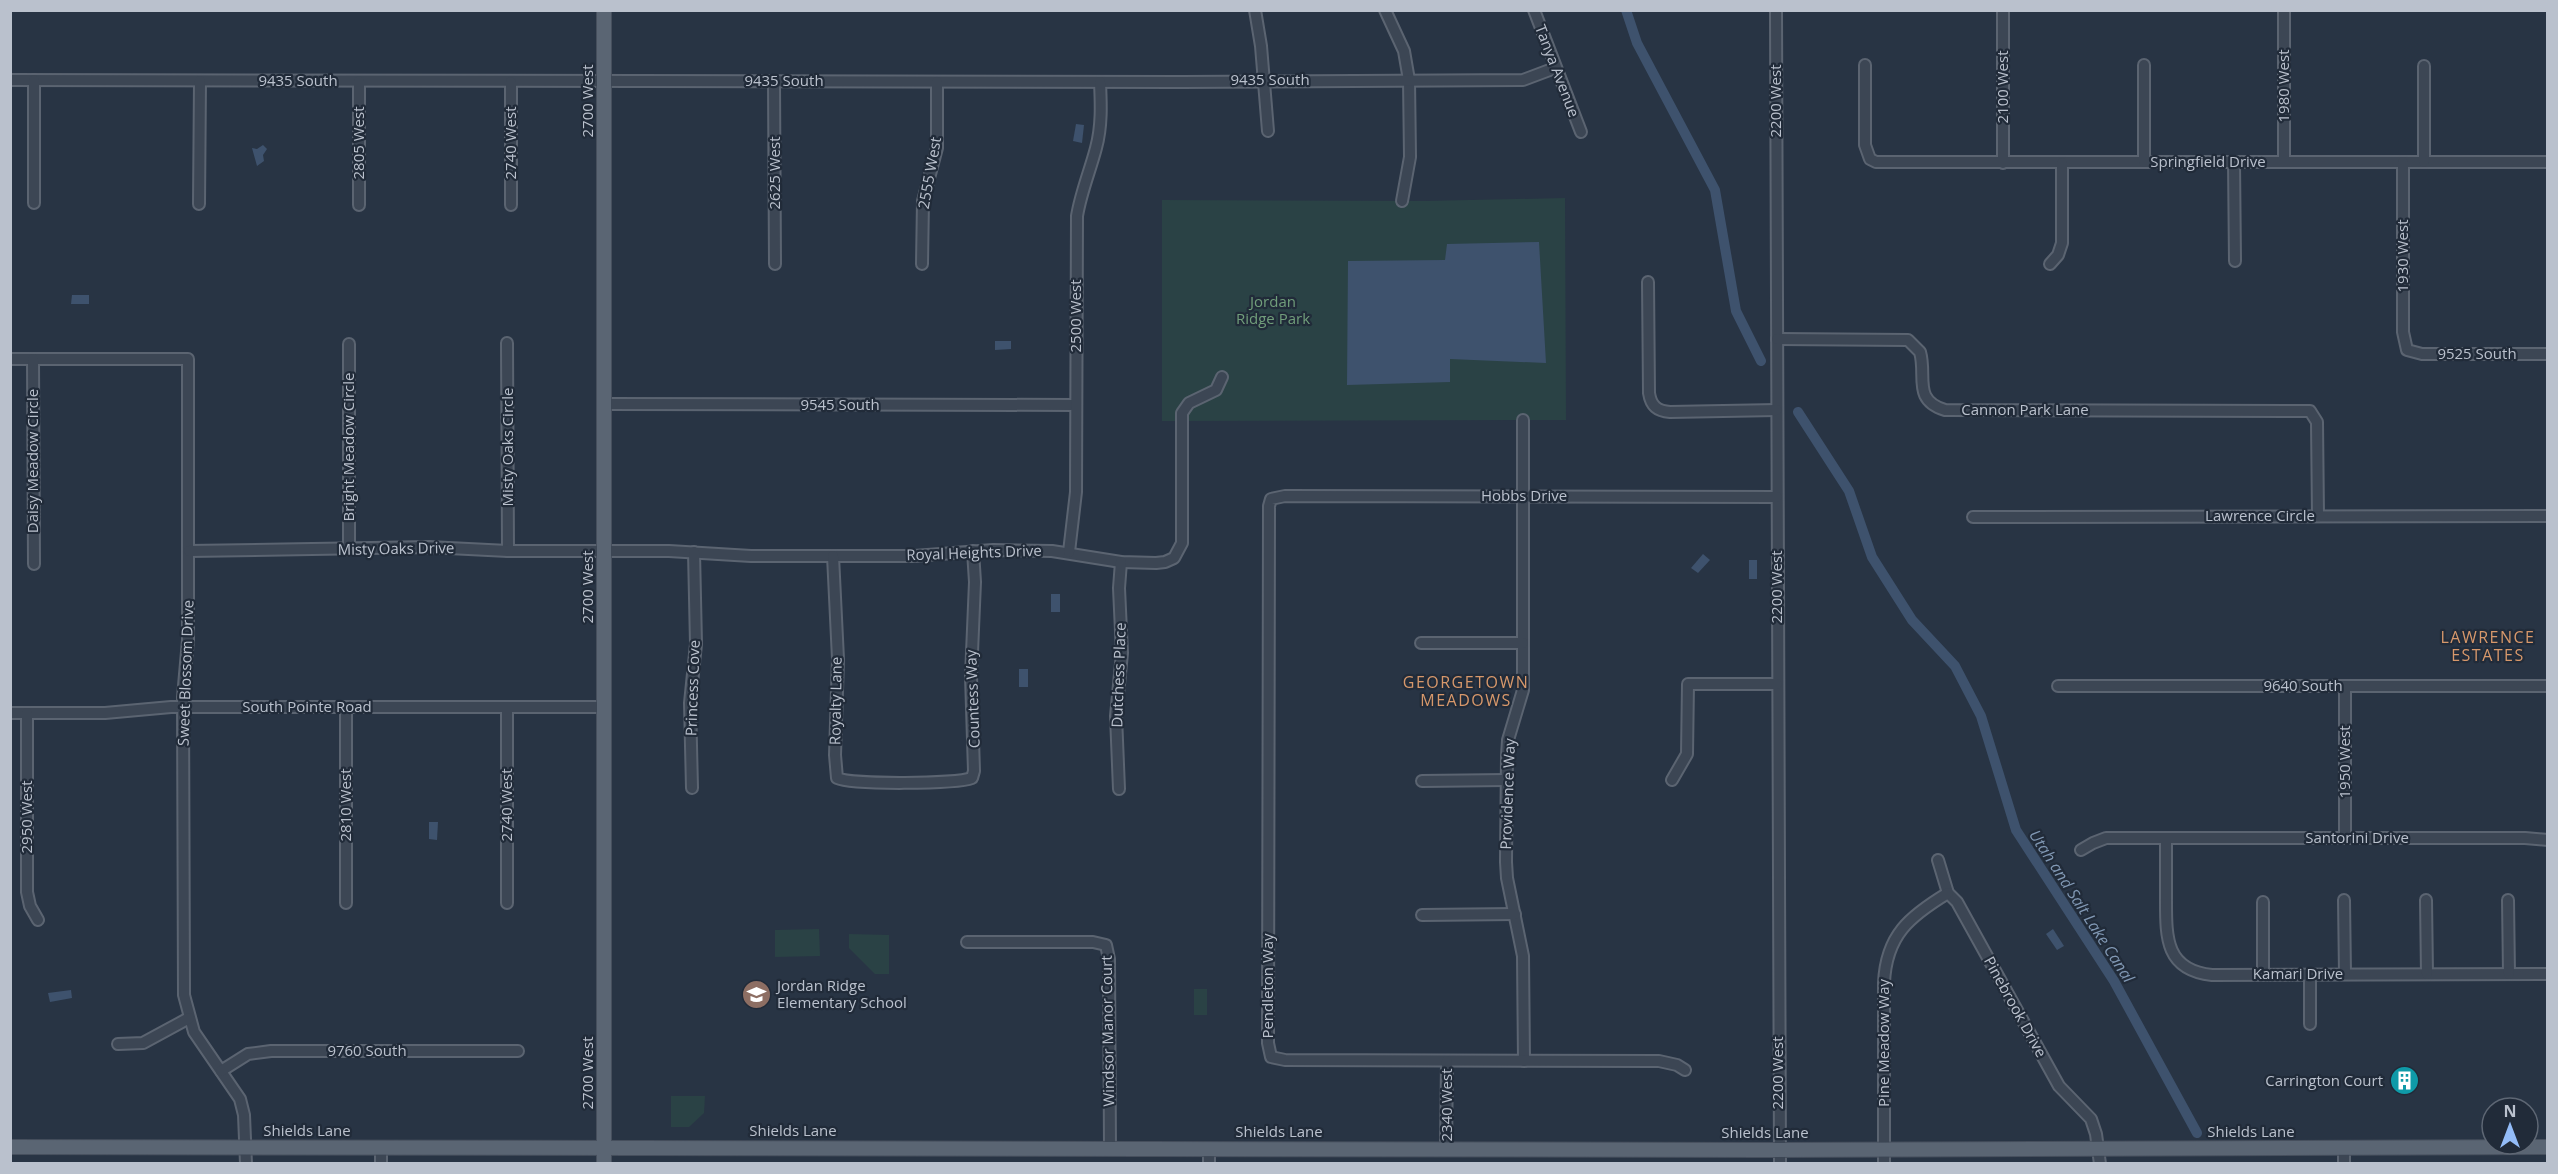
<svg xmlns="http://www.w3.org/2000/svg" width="2558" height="1174" font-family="'Open Sans',sans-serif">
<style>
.green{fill:#2a4245}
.water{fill:#3e526d}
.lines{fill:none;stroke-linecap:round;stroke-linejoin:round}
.canal{stroke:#3e526d;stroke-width:10}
.minor-casing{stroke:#5b6471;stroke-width:14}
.major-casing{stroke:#464f5d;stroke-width:16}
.minor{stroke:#3c4654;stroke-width:10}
.major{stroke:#5a6573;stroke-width:14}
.labels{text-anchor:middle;stroke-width:4.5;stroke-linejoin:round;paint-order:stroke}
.street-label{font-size:15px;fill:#bac1cd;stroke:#212b39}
.park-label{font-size:15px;fill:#719e7b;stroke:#212b39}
.poi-label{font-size:15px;fill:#bac1cd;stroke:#212b39;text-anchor:start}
.neighbourhood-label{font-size:16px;letter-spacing:1.5px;fill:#d7986b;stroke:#212b39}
.water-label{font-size:16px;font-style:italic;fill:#8198b4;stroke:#212b39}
</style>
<rect width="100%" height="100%" fill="#283444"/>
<g class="green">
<path d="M1565,198L1566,420L1162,421V200L1425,201Z"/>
<path d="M819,929L820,956L775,957V930Z"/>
<path d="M849,934L889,935V974H875L849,948Z"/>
<rect x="1194" y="989" width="13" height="26"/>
<path d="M671,1096H705L704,1113L689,1127H671Z"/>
</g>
<g class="water">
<path d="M1076,124L1084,125L1082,143L1073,141Z"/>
<path d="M263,145L267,149L263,155L264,161L257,166L252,148L257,149Z"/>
<path d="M1539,242L1546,363L1450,359V382L1347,385L1348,261L1445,260L1447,244Z"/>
<path d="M72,295H89V304H71Z"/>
<path d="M995,341H1011V349L995,350Z"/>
<path d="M1703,554L1710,560L1698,573L1691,568Z"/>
<rect x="1749" y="560" width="8" height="19"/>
<rect x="1051" y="594" width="9" height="18"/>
<rect x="1019" y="669" width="9" height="18"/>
<path d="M429,822H438L437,840L429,839Z"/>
<path d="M2053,929L2064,946L2057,950L2046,934Z"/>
<path d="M71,990L72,998L50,1002L48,993Z"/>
</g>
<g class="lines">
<g class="canal">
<path d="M1626,10L1637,43L1715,190L1736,311L1761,361"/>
<path d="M1798,412L1849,491L1872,557L1912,620L1955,666L1981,716L2016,830L2114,981L2197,1133"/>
</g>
<defs>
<g id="minor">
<path d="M1255,10L1261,46L1268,131"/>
<path d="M1385,10L1404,51L1409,80L1410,157L1402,201"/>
<path d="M1534,10L1581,132"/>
<path d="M1776,10L1780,1164"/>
<path d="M2003,10V163"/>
<path d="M2284,10V162"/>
<path d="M1865,65V145L1870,159L1876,162H2548"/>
<path d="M2424,66V162"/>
<path d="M10,80L1183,82L1523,80L1555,68"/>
<path d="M34,80V203"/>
<path d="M774,81L775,264"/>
<path d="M2144,162V65"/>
<path d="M2234,162L2235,261"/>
<path d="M2403,162V332L2407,350L2422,354H2548"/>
<path d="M199,204L200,81"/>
<path d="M359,205V81"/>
<path d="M511,205V82"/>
<path d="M922,264L923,201L937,148V82"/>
<path d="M2050,264L2058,255L2062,243V163"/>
<path d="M1648,282L1649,393C1651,406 1657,411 1670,412L1777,410"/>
<path d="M1777,339L1908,340L1920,352C1927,376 1912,400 1945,410L2310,411L2317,422L2318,516"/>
<path d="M507,343L508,551"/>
<path d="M10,359H188V640L183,697L184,995L194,1032L240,1099L244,1115L246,1164"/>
<path d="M33,359L34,564"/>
<path d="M605,404L1076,405"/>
<path d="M1523,420V690L1508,740L1507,756L1506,862L1507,878L1523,956L1524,1061"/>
<path d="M1973,517L2548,516"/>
<path d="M349,550V344"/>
<path d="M189,551L429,547L508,551H669L751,556H914L993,550L1052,551L1121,562L1156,563L1165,562L1174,558L1182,543V413L1189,403L1216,390L1222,377"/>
<path d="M1069,552L1076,492L1077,216C1081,192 1090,171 1096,148C1102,126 1101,104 1100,82"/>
<path d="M833,556L838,659L835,755L837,778C852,785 956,784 972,778L974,771L971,676L975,582L973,551"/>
<path d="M1421,643H1523"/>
<path d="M2058,686H2548"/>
<path d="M2345,686V838"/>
<path d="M346,707V903"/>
<path d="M507,707V903"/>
<path d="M10,713H105L171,707H604"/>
<path d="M27,713V892L30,906L38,920"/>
<path d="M1672,780L1687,754L1688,684H1777"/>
<path d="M1422,781L1506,780"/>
<path d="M692,788L690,703L696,644L694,552"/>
<path d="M1119,789L1116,716L1122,653L1119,588L1121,562"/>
<path d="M2166,838C2166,858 2166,878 2166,899C2166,937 2165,970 2212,975L2548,974"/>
<path d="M2081,850L2093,843L2106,838H2525L2548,840"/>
<path d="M1938,860L1948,893L1957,902L2059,1086L2091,1119L2096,1134L2100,1164"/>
<path d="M2344,900L2345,974"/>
<path d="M2426,900L2427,974"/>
<path d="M2508,900L2509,974"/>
<path d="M2263,902V974"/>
<path d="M1422,915L1515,914"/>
<path d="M967,942H1093L1106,945L1109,959L1110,1149"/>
<path d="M2310,974V1024"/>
<path d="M118,1044L143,1043L189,1018"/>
<path d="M1685,1070L1677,1065L1659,1061L1285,1060L1271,1057L1268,1043L1269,506L1271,499L1285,496L1777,497"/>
<path d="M221,1071L248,1054L271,1051H518"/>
<path d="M381,1147V1164"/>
<path d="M2344,1148V1164"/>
<path d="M1209,1149V1164"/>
<path d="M1446,1149L1447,1061"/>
<path d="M1884,1164V983C1886,935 1910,916 1948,893"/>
</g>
<g id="major">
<path d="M10,1147L1763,1150L2548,1147"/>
<path d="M604,1164V10"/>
</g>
</defs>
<use href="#minor" class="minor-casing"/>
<use href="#major" class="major-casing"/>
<use href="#minor" class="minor"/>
<use href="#major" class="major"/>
</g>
<defs>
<symbol id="school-disc" viewBox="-11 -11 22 22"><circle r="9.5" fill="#8d6e63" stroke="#212b39"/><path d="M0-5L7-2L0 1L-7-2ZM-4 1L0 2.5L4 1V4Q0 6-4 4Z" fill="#fff"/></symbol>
<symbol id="building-disc" viewBox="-11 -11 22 22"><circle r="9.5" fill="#0f9aa8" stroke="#212b39"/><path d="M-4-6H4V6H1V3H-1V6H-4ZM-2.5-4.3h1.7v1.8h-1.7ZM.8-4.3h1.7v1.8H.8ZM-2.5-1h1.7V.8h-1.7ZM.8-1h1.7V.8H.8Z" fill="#fff"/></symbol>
</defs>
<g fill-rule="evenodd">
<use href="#school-disc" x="740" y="978" width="33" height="33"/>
<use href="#building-disc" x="2388" y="1064" width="33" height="33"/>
</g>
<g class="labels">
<g class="street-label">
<text transform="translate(1557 71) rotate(69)" y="5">Tanya Avenue</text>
<text x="1270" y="85">9435 South</text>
<text x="298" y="86">9435 South</text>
<text x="784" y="86">9435 South</text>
<text transform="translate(2284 86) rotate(-90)" y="5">1980 West</text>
<text transform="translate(2003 87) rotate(-90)" y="5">2100 West</text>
<text transform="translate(588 101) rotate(-90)" y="5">2700 West</text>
<text transform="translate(1776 101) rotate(-90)" y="5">2200 West</text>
<text transform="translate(359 143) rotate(-90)" y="5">2805 West</text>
<text transform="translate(511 143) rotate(-90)" y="5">2740 West</text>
<text x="2208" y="167">Springfield Drive</text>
<text transform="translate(775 173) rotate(-90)" y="5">2625 West</text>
<text transform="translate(930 173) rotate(-80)" y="5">2555 West</text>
<text transform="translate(2403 256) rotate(-90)" y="5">1930 West</text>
<text transform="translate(1076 316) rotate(-90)" y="5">2500 West</text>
<text x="2477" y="359">9525 South</text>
<text x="840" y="410">9545 South</text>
<text x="2025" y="415">Cannon Park Lane</text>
<text transform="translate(349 447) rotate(-90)" y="5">Bright Meadow Circle</text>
<text transform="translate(508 447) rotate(-90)" y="5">Misty Oaks Circle</text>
<text transform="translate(33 461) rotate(-90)" y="5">Daisy Meadow Circle</text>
<text x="1524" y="501">Hobbs Drive</text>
<text x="2260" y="521">Lawrence Circle</text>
<text transform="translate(396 549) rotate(-1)" y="5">Misty Oaks Drive</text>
<text transform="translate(974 553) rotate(-2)" y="5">Royal Heights Drive</text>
<text transform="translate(588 587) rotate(-90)" y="5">2700 West</text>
<text transform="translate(1777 587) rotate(-90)" y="5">2200 West</text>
<text transform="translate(186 673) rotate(-88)" y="5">Sweet Blossom Drive</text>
<text transform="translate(1119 675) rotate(-88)" y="5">Dutchess Place</text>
<text x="2303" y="691">9640 South</text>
<text transform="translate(693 688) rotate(-88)" y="5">Princess Cove</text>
<text transform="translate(973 699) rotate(-92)" y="5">Countess Way</text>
<text transform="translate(836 701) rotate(-89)" y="5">Royalty Lane</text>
<text x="307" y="712">South Pointe Road</text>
<text transform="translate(2345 762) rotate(-90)" y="5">1950 West</text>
<text transform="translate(1508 794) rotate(-88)" y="5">Providence Way</text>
<text transform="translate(346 805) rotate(-90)" y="5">2810 West</text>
<text transform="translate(507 805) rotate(-90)" y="5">2740 West</text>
<text transform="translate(27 817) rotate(-90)" y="5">2950 West</text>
<text x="2357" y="843">Santorini Drive</text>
<text x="2298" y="979">Kamari Drive</text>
<text transform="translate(1268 986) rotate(-90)" y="5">Pendleton Way</text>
<text transform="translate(2015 1007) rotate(61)" y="5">Pinebrook Drive</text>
<text transform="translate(1108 1031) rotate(-91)" y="5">Windsor Manor Court</text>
<text transform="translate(1884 1043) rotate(-90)" y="5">Pine Meadow Way</text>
<text x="367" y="1056">9760 South</text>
<text transform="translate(588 1073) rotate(-90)" y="5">2700 West</text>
<text transform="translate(1778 1073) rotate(-90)" y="5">2200 West</text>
<text transform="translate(1447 1105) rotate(-90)" y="5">2340 West</text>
<text x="307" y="1136">Shields Lane</text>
<text x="793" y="1136">Shields Lane</text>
<text x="1279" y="1137">Shields Lane</text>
<text x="2251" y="1137">Shields Lane</text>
<text x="1765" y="1138">Shields Lane</text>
</g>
<g class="park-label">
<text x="1273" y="307">Jordan<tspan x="1273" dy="17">Ridge Park</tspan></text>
</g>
<g class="poi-label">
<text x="777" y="991">Jordan Ridge<tspan x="777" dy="17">Elementary School</tspan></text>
<text x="2383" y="1086" text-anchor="end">Carrington Court</text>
</g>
<g class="neighbourhood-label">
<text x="2488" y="643">LAWRENCE<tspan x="2488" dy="18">ESTATES</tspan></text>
<text x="1466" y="688">GEORGETOWN<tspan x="1466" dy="18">MEADOWS</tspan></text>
</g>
<g class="water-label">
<text transform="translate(2082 906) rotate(57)" y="6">Utah and Salt Lake Canal</text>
</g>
</g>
<rect width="2558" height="1174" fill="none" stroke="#bac1cd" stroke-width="24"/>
<g transform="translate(2510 1126)"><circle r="28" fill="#212b39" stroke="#5e6774" stroke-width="1.5"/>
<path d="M0-4.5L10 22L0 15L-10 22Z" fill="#93bcf8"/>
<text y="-9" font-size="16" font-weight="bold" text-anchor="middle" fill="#bac1cd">N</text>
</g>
</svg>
